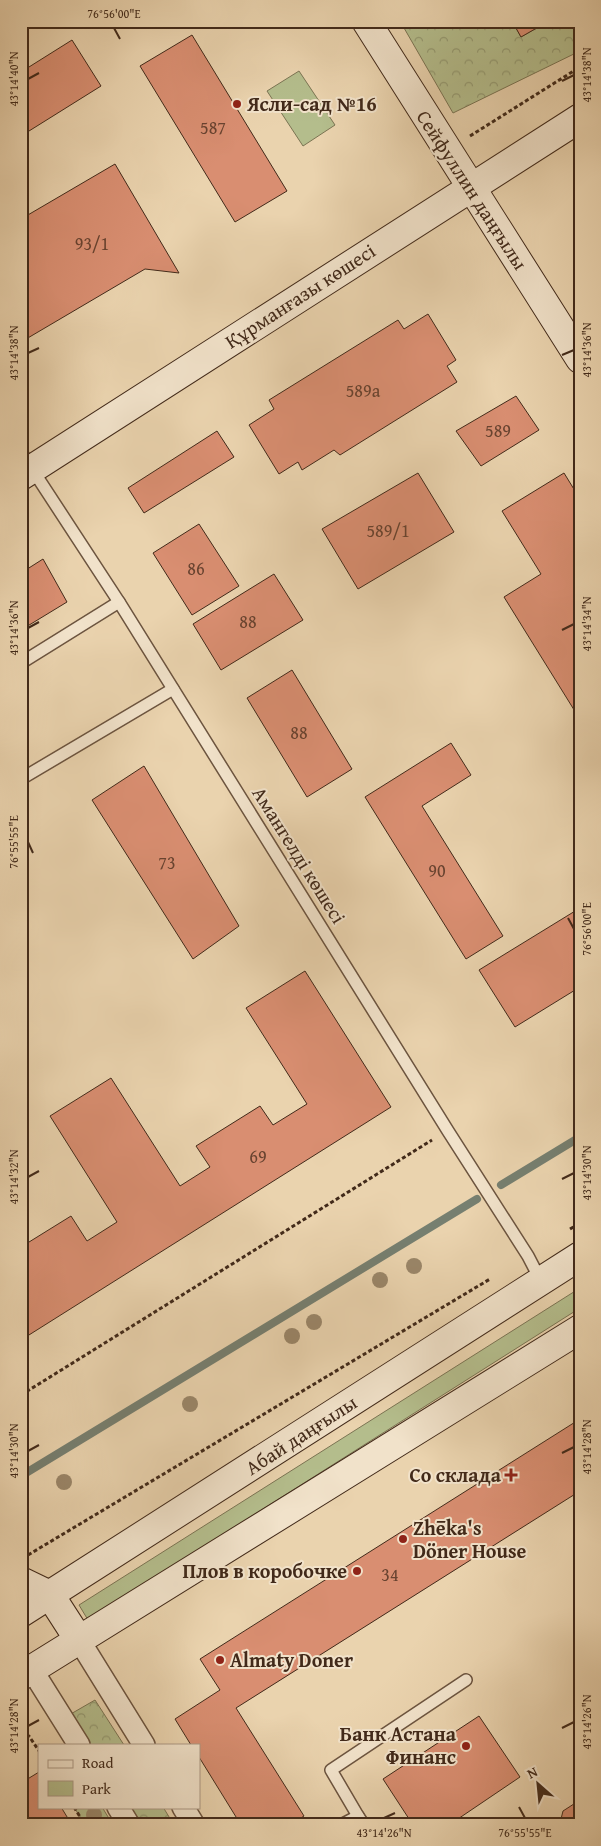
<svg xmlns="http://www.w3.org/2000/svg" width="601" height="1846" font-family="'Gentium Book Plus',serif">
<style>
.green{fill:#b4bd8c;stroke:#7b7453}
.forest{fill:url(#forest-crowns);stroke:#7b7453}
.lines{fill:none;stroke-linecap:round;stroke-linejoin:round}
.stream{stroke:#767f70;stroke-width:8}
.building{fill:#d98e71;stroke:#422a1a}
.lane-casing{stroke:#6c543f;stroke-width:14}
.street-casing{stroke:#6c543f;stroke-width:24}
.secondary-casing{stroke:#422a1a;stroke-width:30}
.path{stroke:#422a1a;stroke-width:3;stroke-dasharray:4 2.5;stroke-linecap:butt}
.lane{stroke:#f1e2ca;stroke-width:11}
.street{stroke:#f1e2ca;stroke-width:21}
.secondary{stroke:#f1e2ca;stroke-width:28}
.tree{fill:#9a8669}
.ticks{fill:none;stroke:#422a1a;stroke-width:2}
.poi-dot{fill:#8f2418;stroke:#f1e2ca;stroke-width:2}
.labels{text-anchor:middle;stroke-width:4;stroke-linejoin:round;paint-order:stroke}
.number-label{font-size:18px;fill:#684330}
.poi-label{font-size:20px;font-weight:bold;fill:#422a1a;stroke:#f1e2ca;text-anchor:start}
.street-label{font-size:20px;fill:#422a1a;stroke:#f1e2ca}
.neatline{fill:none;stroke:#422a1a;stroke-width:2}
.ticks-label{font-size:12px;text-anchor:middle;fill:#422a1a}
</style>
<defs>
<pattern id="forest-crowns" width="20" height="18" patternUnits="userSpaceOnUse" patternTransform="scale(1.25)"><rect width="20" height="18" fill="#b4bd8c"/><path d="M2 6a3 3 0 1 1 6 0M12 15a3 3 0 1 1 6 0" fill="none" stroke="#949a72"/></pattern>
</defs>
<rect width="100%" height="100%" fill="#ead3ae"/>
<filter id="stains"><feTurbulence type="fractalNoise" baseFrequency=".004" numOctaves="4"/><feColorMatrix values="0 0 0 0 .2 0 0 0 0 .09 0 0 0 0 .02 0 0 0 .5 -.17"/></filter>
<radialGradient id="worn" r=".72"><stop offset=".6" stop-color="#630" stop-opacity="0"/><stop offset="1" stop-color="#630" stop-opacity=".3"/></radialGradient>
<g class="green">
<path d="M299,71L335,125L303,146L267,91Z"/>
<path d="M580,1288V1308L88,1620L79,1605Z"/>
<path d="M74,1807H102L113,1825H85Z"/>
</g>
<g class="forest">
<path d="M400,21H512L521,37L549,21H569L580,36V51L453,113Z"/>
<path d="M95,1700L124,1745H87L69,1715Z"/>
<path d="M126,1807H163L174,1825H137Z"/>
</g>
<g class="lines">
<g class="stream">
<path d="M501,1185L580,1137"/>
<path d="M21,1476L477,1199"/>
</g>
</g>
<g class="building">
<path d="M512,21H549L521,37Z"/>
<path d="M192,35L287,191L235,222L140,66Z"/>
<path d="M72,40L101,86L21,136V72Z"/>
<path d="M115,164L179,273L145,269L21,342V219Z"/>
<path d="M428,314L456,360L447,366L457,382L340,455L334,450L302,470L298,462L279,474L249,425L274,409L269,400L398,320L404,329Z"/>
<path d="M516,396L539,430L481,466L456,431Z"/>
<path d="M217,431L234,457L144,513L128,488Z"/>
<path d="M418,473L454,532L358,589L322,529Z"/>
<path d="M564,473L580,499V711L576,713L504,597L541,574L502,511Z"/>
<path d="M199,524L239,586L192,615L153,553Z"/>
<path d="M43,559L67,602L21,630V573Z"/>
<path d="M274,574L303,620L221,670L193,624Z"/>
<path d="M292,670L352,769L307,797L247,698Z"/>
<path d="M451,743L471,775L422,806L503,936L466,959L365,797Z"/>
<path d="M144,766L239,926L193,959L92,800Z"/>
<path d="M580,908V987L515,1027L479,970Z"/>
<path d="M305,971L391,1107L21,1340V1247L71,1216L87,1241L117,1222L50,1116L111,1078L180,1186L210,1167L196,1146L260,1106L273,1125L307,1104L246,1008Z"/>
<path d="M580,1419V1491L236,1708L304,1816L290,1825H241L199,1757V1745H191L175,1719L220,1690L200,1659Z"/>
<path d="M479,1716L520,1777L449,1825H413L383,1779Z"/>
<path d="M39,1772V1807H61L72,1825H21V1783Z"/>
<path d="M580,1800V1825H551L561,1819L563,1811Z"/>
</g>
<g class="lines">
<defs>
<g id="lane">
<path d="M21,452L119,602L448,1131L528,1256L541,1281"/>
<path d="M21,663L119,602"/>
<path d="M21,779L173,689"/>
<path d="M358,1816L331,1770L466,1680"/>
<path d="M341,1825L358,1816L364,1825"/>
</g>
<g id="street">
<path d="M79,1640L144,1745"/>
<path d="M32,1670L79,1745"/>
<path d="M118,1807L129,1825"/>
<path d="M183,1807L194,1825"/>
</g>
<g id="secondary">
<path d="M366,21L580,359"/>
<path d="M21,476L580,118"/>
<path d="M21,1581L50,1595L79,1640"/>
<path d="M21,1613L580,1256"/>
<path d="M21,1676L580,1329"/>
</g>
</defs>
<use href="#lane" class="lane-casing"/>
<use href="#street" class="street-casing"/>
<use href="#secondary" class="secondary-casing"/>
<g class="path">
<path d="M470,136L580,67"/>
<path d="M570,1229L580,1223"/>
<path d="M21,1395L432,1140"/>
<path d="M28,1555L490,1279"/>
<path d="M21,1741L29,1736L39,1751"/>
<path d="M74,1807L85,1825"/>
</g>
<use href="#lane" class="lane"/>
<use href="#street" class="street"/>
<use href="#secondary" class="secondary"/>
</g>
<g class="tree">
<circle cx="414" cy="1266" r="8"/>
<circle cx="380" cy="1280" r="8"/>
<circle cx="314" cy="1322" r="8"/>
<circle cx="292" cy="1336" r="8"/>
<circle cx="190" cy="1404" r="8"/>
<circle cx="64" cy="1482" r="8"/>
<circle cx="94" cy="1815" r="8"/>
</g>
<path class="ticks" d="M114,28L120,39M28,79L39,73M562,81L574,75M28,353L39,348M562,355L574,350M28,628L39,622M562,630L574,624M28,842L33,853M568,918L574,929M28,1177L39,1171M562,1179L574,1173M28,1451L39,1445M562,1453L574,1447M28,1726L39,1720M562,1728L574,1722M519,1807L525,1818M384,1818L395,1813"/>
<g class="poi-dot">
<circle cx="237" cy="104" r="5"/>
<path d="M508.5 1467.5h5v5h5v5h-5v5h-5v-5h-5v-5h5z"/>
<circle cx="403" cy="1539" r="5"/>
<circle cx="357" cy="1571" r="5"/>
<circle cx="220" cy="1660" r="5"/>
<circle cx="466" cy="1746" r="5"/>
</g>
<g class="labels">
<g class="number-label">
<text x="213" y="134">587</text>
<text x="92" y="250">93/1</text>
<text x="363" y="397">589а</text>
<text x="498" y="437">589</text>
<text x="388" y="537">589/1</text>
<text x="196" y="575">86</text>
<text x="248" y="628">88</text>
<text x="299" y="739">88</text>
<text x="167" y="869">73</text>
<text x="437" y="877">90</text>
<text x="258" y="1163">69</text>
<text x="390" y="1581">34</text>
</g>
<g class="poi-label">
<text x="247" y="111">Ясли-сад №16</text>
<text x="501" y="1482" text-anchor="end">Со склада</text>
<text x="413" y="1535">Zhēka's<tspan x="413" dy="23">Döner House</tspan></text>
<text x="347" y="1578" text-anchor="end">Плов в коробочке</text>
<text x="230" y="1667">Almaty Doner</text>
<text x="456" y="1741" text-anchor="end">Банк Астана<tspan x="456" dy="23">Финанс</tspan></text>
</g>
<g class="street-label">
<text transform="translate(472 190) rotate(57)" y="7">Сейфуллин даңғылы</text>
<text transform="translate(300 296) rotate(-33)" y="7">Құрманғазы көшесі</text>
<text transform="translate(299 855) rotate(58)" y="7">Амангелді көшесі</text>
<text transform="translate(301 1435) rotate(-33)" y="7">Абай даңғылы</text>
</g>
</g>
<rect width="601" height="1846" fill="none" stroke="#ead3ae" stroke-width="55"/>
<rect x="38" y="1744" width="162" height="65" fill="#f1e2ca" stroke="#ab9884"/>
<rect x="48" y="1760" width="25" height="8" fill="#f1e2ca" stroke="#ab9884"/>
<text x="82" y="1768" font-size="15" fill="#422a1a">Road</text>
<rect x="48" y="1781" width="25" height="15" fill="#b4bd8c" stroke="#ab9884"/>
<text x="82" y="1794" font-size="15" fill="#422a1a">Park</text>
<g transform="translate(538 1784) rotate(333)" stroke="#f1e2ca" stroke-width="4" paint-order="stroke">
<path d="M0-4L9 19L0 12L-9 19Z" fill="#422a1a"/>
<text y="-8" font-size="14" font-weight="bold" text-anchor="middle" fill="#422a1a">N</text>
</g>
<rect x="28" y="28" width="546" height="1790" class="neatline"/>
<g class="ticks-label">
<text x="114" y="18">76°56'00"E</text>
<text transform="translate(587 75) rotate(-90)" y="4">43°14'38"N</text>
<text transform="translate(14 79) rotate(-90)" y="4">43°14'40"N</text>
<text transform="translate(587 350) rotate(-90)" y="4">43°14'36"N</text>
<text transform="translate(14 353) rotate(-90)" y="4">43°14'38"N</text>
<text transform="translate(587 624) rotate(-90)" y="4">43°14'34"N</text>
<text transform="translate(14 628) rotate(-90)" y="4">43°14'36"N</text>
<text transform="translate(14 842) rotate(-90)" y="4">76°55'55"E</text>
<text transform="translate(587 929) rotate(-90)" y="4">76°56'00"E</text>
<text transform="translate(587 1173) rotate(-90)" y="4">43°14'30"N</text>
<text transform="translate(14 1177) rotate(-90)" y="4">43°14'32"N</text>
<text transform="translate(587 1447) rotate(-90)" y="4">43°14'28"N</text>
<text transform="translate(14 1451) rotate(-90)" y="4">43°14'30"N</text>
<text transform="translate(587 1722) rotate(-90)" y="4">43°14'26"N</text>
<text transform="translate(14 1726) rotate(-90)" y="4">43°14'28"N</text>
<text x="384" y="1837">43°14'26"N</text>
<text x="525" y="1837">76°55'55"E</text>
</g>
<rect width="100%" height="100%" filter="url(#stains)"/>
<rect width="100%" height="100%" fill="url(#worn)"/>
</svg>
